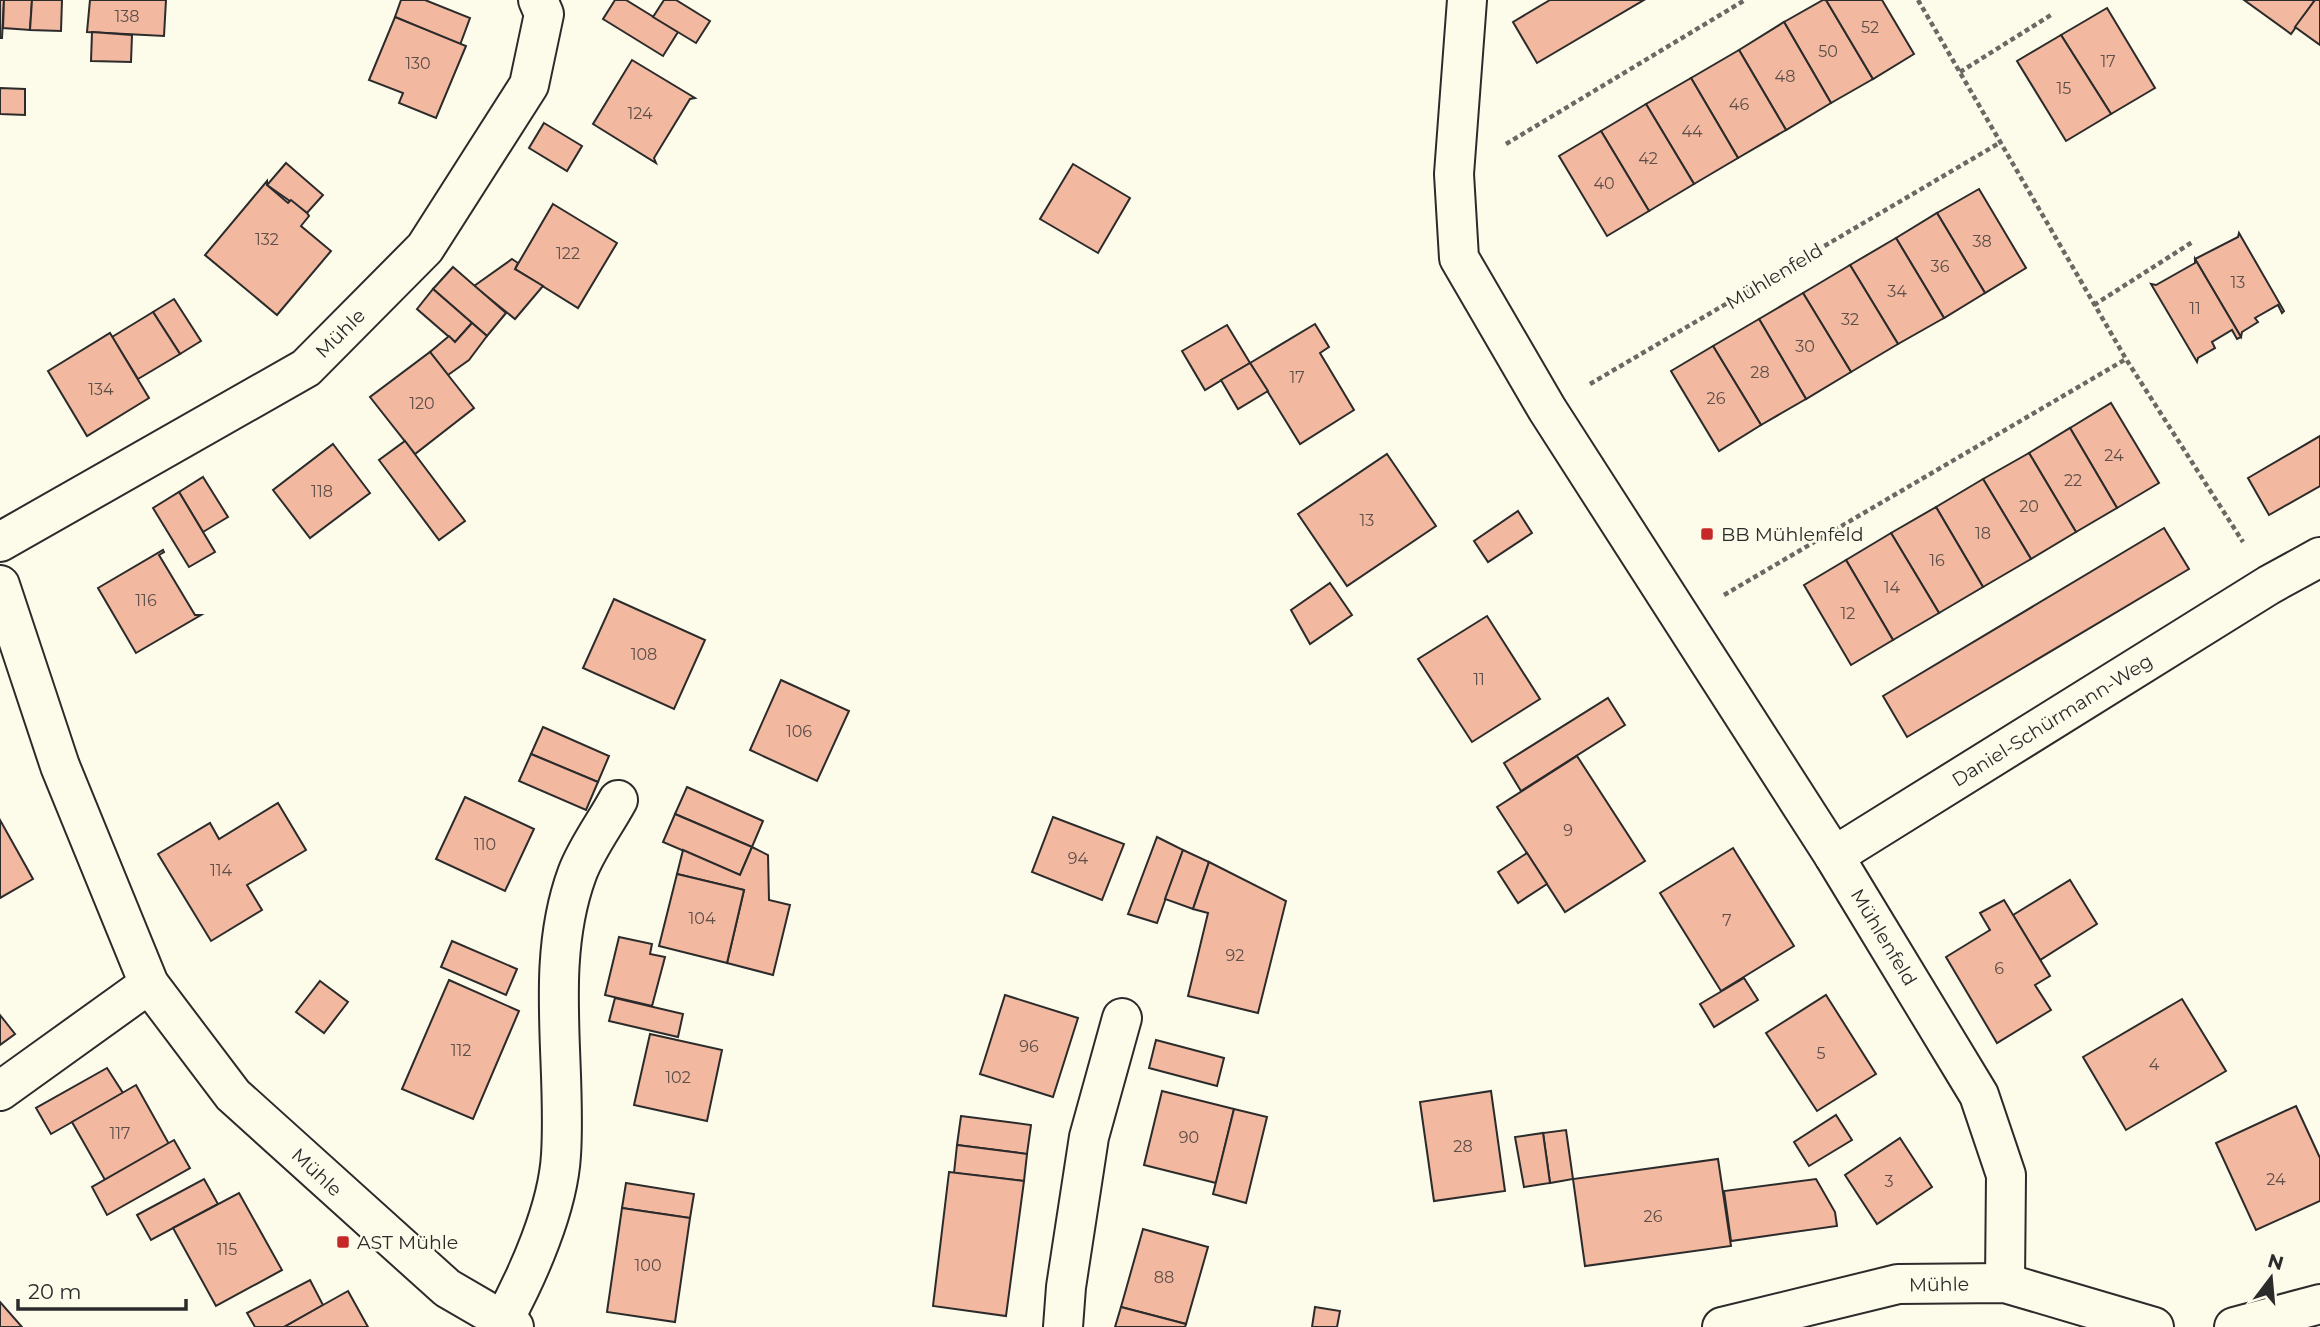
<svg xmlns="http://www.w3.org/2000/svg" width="2320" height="1327" font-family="Montserrat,sans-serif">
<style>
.building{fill:#f2b8a0;stroke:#2b2b2b;stroke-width:2}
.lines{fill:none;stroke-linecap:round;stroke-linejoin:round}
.minor-casing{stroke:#2b2b2b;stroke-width:42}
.path{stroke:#6a6964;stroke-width:4.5;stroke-dasharray:5 3.5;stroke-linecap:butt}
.minor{stroke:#fdfbea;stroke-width:38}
.poi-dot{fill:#c62828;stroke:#fdfbea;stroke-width:2.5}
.labels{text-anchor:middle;stroke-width:5;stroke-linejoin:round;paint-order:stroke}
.number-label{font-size:16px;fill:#5d4e48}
.street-label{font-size:19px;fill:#2b2b2b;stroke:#fdfbea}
.poi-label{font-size:19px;fill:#2b2b2b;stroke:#fdfbea;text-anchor:start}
</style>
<rect width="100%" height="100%" fill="#fdfbea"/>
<g class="building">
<path d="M0,0H4L2,38H0Z"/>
<path d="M4,0H32L30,30L3,28Z"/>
<path d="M32,0H62L61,31L30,30Z"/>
<path d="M90,0H166L164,36L87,32Z"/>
<path d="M401,0H425L470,18L460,45L395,17Z"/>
<path d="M615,0H626L678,32L663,56L603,19Z"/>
<path d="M664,0H676L710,21L696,43L653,17Z"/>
<path d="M1550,0H1644L1537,63L1513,22Z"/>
<path d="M1823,0H1826L1873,79L1831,103L1784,22Z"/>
<path d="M1826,0H1882L1914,54L1873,79Z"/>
<path d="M2244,0H2315L2291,34Z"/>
<path d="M2315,0H2320V45L2295,27Z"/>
<path d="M2107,8L2155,88L2111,114L2061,35Z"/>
<path d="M395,17L466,46L436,118L399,103L403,93L369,80Z"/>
<path d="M1784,22L1831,103L1786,130L1739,50Z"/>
<path d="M92,32L132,35L131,62L91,61Z"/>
<path d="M2061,35L2111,114L2066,141L2017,61Z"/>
<path d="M1739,50L1786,130L1738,158L1691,78Z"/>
<path d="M632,60L695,98L690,99L654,158L656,163L593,124Z"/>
<path d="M1691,78L1738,158L1694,184L1646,104Z"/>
<path d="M0,88L25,89V115L0,114Z"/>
<path d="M1646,104L1694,184L1649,211L1601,131Z"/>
<path d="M544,123L582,146L567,171L529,148Z"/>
<path d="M1601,131L1649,211L1607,236L1559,156Z"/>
<path d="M286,163L323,195L307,213L267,185Z"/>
<path d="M1073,164L1130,198L1098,253L1040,219Z"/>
<path d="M267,181V185L288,203L291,200L307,213L309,216L301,226L331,251L277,315L205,255Z"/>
<path d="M1979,189L2026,268L1985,293L1937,213Z"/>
<path d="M553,204L617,243L578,308L515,269Z"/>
<path d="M1937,213L1985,293L1944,318L1896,238Z"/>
<path d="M2239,233L2284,311L2282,313L2278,305L2255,318L2258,322L2242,332L2241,337L2195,259L2238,237Z"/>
<path d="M1896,238L1944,318L1898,344L1850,265Z"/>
<path d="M512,259L518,263L515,269L543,286L515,319L474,286Z"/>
<path d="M2195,259L2241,337L2237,339L2232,330L2212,342L2215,348L2198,358L2197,362L2151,284L2156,285L2195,263Z"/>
<path d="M1850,265L1898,344L1851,372L1803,293Z"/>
<path d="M453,267L506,313L487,336L433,289Z"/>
<path d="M433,289L472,323L455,342L417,309Z"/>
<path d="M1803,293L1851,372L1806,399L1759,319Z"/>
<path d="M174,299L201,341L180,354L153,312Z"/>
<path d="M153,312L180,354L138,379L112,337Z"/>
<path d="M1759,319L1806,399L1761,425L1713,346Z"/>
<path d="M472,323L487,336L469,360L448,375L430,352L449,336L455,342Z"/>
<path d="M1315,324L1329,347L1320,353L1354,410L1300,444L1250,363Z"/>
<path d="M1227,325L1250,363L1205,390L1182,351Z"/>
<path d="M110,333L149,398L87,436L48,371Z"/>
<path d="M1713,346L1761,425L1719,451L1671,371Z"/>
<path d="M430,352L474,408L415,454L370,397Z"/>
<path d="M1250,363L1268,391L1238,409L1221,380Z"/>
<path d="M2111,403L2159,483L2117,508L2070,428Z"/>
<path d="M2070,428L2117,508L2076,532L2029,453Z"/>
<path d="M2320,436V486L2269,515L2248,478Z"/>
<path d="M405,441L465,521L439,540L379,460Z"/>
<path d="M333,444L370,493L310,538L273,490Z"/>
<path d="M2029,453L2076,532L2031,559L1983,479Z"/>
<path d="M1387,454L1436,526L1347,586L1298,514Z"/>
<path d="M203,477L228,517L203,532L179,492Z"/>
<path d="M1983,479L2031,559L1983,587L1936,507Z"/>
<path d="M179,492L215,552L189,567L153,508Z"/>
<path d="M1936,507L1983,587L1939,613L1891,533Z"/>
<path d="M1518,511L1532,533L1488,562L1474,541Z"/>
<path d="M2164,528L2189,569L1907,737L1883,696Z"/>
<path d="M1891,533L1939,613L1893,640L1846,560Z"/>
<path d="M163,550L164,552L159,555L195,615H201L136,653L98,588Z"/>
<path d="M1846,560L1893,640L1851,665L1804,585Z"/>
<path d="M1330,583L1352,615L1310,644L1291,610Z"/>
<path d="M614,599L705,640L674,709L583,668Z"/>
<path d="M1487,616L1540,699L1472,742L1418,659Z"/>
<path d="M781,680L849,711L817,781L750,750Z"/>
<path d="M1608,698L1625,725L1521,791L1504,763Z"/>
<path d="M543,727L609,756L598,782L531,754Z"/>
<path d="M531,754L598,782L586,810L519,781Z"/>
<path d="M1577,756L1645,861L1565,912L1497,807Z"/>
<path d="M687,787L763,821L752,847L675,814Z"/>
<path d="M465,797L534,829L505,891L436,859Z"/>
<path d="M278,803L306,850L247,885L262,910L211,941L158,854L210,823L219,839Z"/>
<path d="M675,814L752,847L740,875L663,842Z"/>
<path d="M1053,817L1124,844L1102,900L1032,872Z"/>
<path d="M0,820L33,879L0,898Z"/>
<path d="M1157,837L1183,850L1157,923L1128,914Z"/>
<path d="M752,847L768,855L769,900L790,905L773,975L727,963L744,890L677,874L683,850L740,875Z"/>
<path d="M1733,848L1794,946L1721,991L1660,893Z"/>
<path d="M1183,850L1209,862L1193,909L1165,899Z"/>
<path d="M1527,853L1547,884L1518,903L1498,872Z"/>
<path d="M1209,862L1286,901L1258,1013L1188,996L1208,913L1193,909Z"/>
<path d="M677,874L744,890L727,963L659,946Z"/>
<path d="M2070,880L2097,924L2040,960L2013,915Z"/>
<path d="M2004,900L2050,976L2035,985L2051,1010L1997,1043L1946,957L1990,930L1980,913Z"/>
<path d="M619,937L652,944L650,954L665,957L652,1006L605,995Z"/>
<path d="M452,941L517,969L506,995L441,967Z"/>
<path d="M1744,978L1758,1000L1714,1027L1700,1004Z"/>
<path d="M449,980L519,1011L473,1119L402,1089Z"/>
<path d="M320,981L348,1002L324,1033L296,1012Z"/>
<path d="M1005,995L1078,1018L1053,1097L980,1074Z"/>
<path d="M1826,995L1876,1074L1817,1111L1766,1033Z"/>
<path d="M615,998L683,1014L678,1037L609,1021Z"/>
<path d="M2182,999L2226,1071L2126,1130L2083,1057Z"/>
<path d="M0,1015L15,1034L0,1045Z"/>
<path d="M650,1034L722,1050L707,1121L634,1105Z"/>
<path d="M1156,1040L1224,1058L1217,1086L1149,1068Z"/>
<path d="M107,1068L123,1093L51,1134L36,1108Z"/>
<path d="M136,1085L169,1144L105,1180L72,1122Z"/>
<path d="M1162,1091L1234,1109L1216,1183L1144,1165Z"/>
<path d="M1491,1091L1505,1191L1434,1201L1420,1102Z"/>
<path d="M2296,1106L2320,1158V1201L2256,1230L2216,1143Z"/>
<path d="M1234,1109L1267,1117L1246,1203L1213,1194Z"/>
<path d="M1836,1115L1852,1140L1809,1166L1794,1142Z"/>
<path d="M961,1116L1031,1125L1027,1154L957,1145Z"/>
<path d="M1566,1130L1573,1179L1550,1183L1543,1133Z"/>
<path d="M1543,1133L1550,1183L1524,1187L1515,1137Z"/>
<path d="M1900,1138L1932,1187L1877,1224L1845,1175Z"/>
<path d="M174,1140L190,1168L107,1215L92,1187Z"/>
<path d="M957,1145L1027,1154L1024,1181L954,1173Z"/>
<path d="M1718,1159L1731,1246L1585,1266L1573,1179Z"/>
<path d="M949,1172L1024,1181L1006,1316L933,1306Z"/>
<path d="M204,1179L218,1204L151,1240L137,1215Z"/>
<path d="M1816,1179L1835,1212L1837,1226L1731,1241L1724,1191Z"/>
<path d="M626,1183L694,1194L690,1218L622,1208Z"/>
<path d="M239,1193L282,1270L216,1306L173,1228Z"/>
<path d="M622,1208L690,1218L675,1322L607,1312Z"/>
<path d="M1143,1229L1208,1247L1186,1324L1121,1307Z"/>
<path d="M310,1280L323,1305L284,1327H255L247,1313Z"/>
<path d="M348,1291L368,1327H284L323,1305Z"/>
<path d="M0,1302L22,1327H0Z"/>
<path d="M1121,1307L1186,1324L1185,1327H1115Z"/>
<path d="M1315,1307L1340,1311L1337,1327H1312Z"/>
</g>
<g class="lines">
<defs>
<g id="minor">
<path d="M1467,0L1454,174L1459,258L1547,409L1834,856L1979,1095L2006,1175L2005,1283"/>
<path d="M0,542L306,368L425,248L529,85L544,14L538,0"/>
<path d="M0,585L60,766L149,984L233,1095L447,1288L514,1327"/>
<path d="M1834,856L2269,585L2320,557"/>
<path d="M0,1091L149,984"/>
<path d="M503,1321C528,1275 558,1208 561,1155C567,1063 544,964 577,874C586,849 605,824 618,800"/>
<path d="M1063,1327L1066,1287L1089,1137L1122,1018"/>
<path d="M1722,1327L1898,1284L2005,1283L2154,1327"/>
<path d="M2234,1327L2320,1304"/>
</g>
</defs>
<use href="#minor" class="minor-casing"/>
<g class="path">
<path d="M1918,0L2126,359L2243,542"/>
<path d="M1960,72L2051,15"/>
<path d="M1506,144L1745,0"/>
<path d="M2094,305L2194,241"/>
<path d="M1590,384L2001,142"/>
<path d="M1724,595L2126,359"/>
</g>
<use href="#minor" class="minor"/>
</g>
<g class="poi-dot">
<rect x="1700" y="527" width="14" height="14" rx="3.5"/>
<rect x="336" y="1235" width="14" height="14" rx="3.5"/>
</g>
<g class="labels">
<g class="number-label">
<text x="127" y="22">138</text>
<text x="1870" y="33">52</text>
<text x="1828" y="57">50</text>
<text x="2108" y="67">17</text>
<text x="418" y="69">130</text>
<text x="1785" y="82">48</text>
<text x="2064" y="94">15</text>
<text x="1739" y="110">46</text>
<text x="640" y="119">124</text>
<text x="1692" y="137">44</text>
<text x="1648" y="164">42</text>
<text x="1604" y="189">40</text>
<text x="267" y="245">132</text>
<text x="1982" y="247">38</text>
<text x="568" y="259">122</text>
<text x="1940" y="272">36</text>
<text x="2238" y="288">13</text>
<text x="1897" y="297">34</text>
<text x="2195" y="314">11</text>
<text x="1850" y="325">32</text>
<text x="1805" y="352">30</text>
<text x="1760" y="378">28</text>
<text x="1297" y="383">17</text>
<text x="101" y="395">134</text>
<text x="1716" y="404">26</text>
<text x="422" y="409">120</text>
<text x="2114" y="461">24</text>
<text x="2073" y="486">22</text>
<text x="322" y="497">118</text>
<text x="2029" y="512">20</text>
<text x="1367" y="526">13</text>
<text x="1983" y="539">18</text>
<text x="1937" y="566">16</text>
<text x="1892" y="593">14</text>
<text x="146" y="606">116</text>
<text x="1848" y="619">12</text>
<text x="644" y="660">108</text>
<text x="1479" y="685">11</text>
<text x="799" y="737">106</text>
<text x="1568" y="836">9</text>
<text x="485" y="850">110</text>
<text x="1078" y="864">94</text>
<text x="221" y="876">114</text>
<text x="702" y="924">104</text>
<text x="1727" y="926">7</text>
<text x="1235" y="961">92</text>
<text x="1999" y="974">6</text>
<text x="1029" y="1052">96</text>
<text x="461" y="1056">112</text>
<text x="1821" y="1059">5</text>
<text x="2154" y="1070">4</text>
<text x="678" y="1083">102</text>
<text x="120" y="1139">117</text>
<text x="1189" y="1143">90</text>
<text x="1463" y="1152">28</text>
<text x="2276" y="1185">24</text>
<text x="1889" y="1187">3</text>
<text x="1653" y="1222">26</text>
<text x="227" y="1255">115</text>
<text x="648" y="1271">100</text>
<text x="1164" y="1283">88</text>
</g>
<g class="street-label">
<text transform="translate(1774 276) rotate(-31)" y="7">Mühlenfeld</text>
<text transform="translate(340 333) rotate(-45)" y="7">Mühle</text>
<text transform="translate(2052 720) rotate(-32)" y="7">Daniel-Schürmann-Weg</text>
<text transform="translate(1884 937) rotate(59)" y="7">Mühlenfeld</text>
<text transform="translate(317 1172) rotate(43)" y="7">Mühle</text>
<text transform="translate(1939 1284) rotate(-1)" y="7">Mühle</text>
</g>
<g class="poi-label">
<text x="1721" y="541">BB Mühlenfeld</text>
<text x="357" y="1249">AST Mühle</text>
</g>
</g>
<g transform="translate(2271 1278) rotate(16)" stroke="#fdfbea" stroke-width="5" paint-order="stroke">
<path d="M0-5L12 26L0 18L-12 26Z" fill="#2b2b2b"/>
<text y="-10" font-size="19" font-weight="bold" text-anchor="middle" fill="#2b2b2b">N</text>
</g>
<path d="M18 1299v10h168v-10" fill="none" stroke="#2b2b2b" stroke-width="3.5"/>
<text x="28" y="1299" font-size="21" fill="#2b2b2b" stroke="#fdfbea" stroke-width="5" paint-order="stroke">20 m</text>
</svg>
